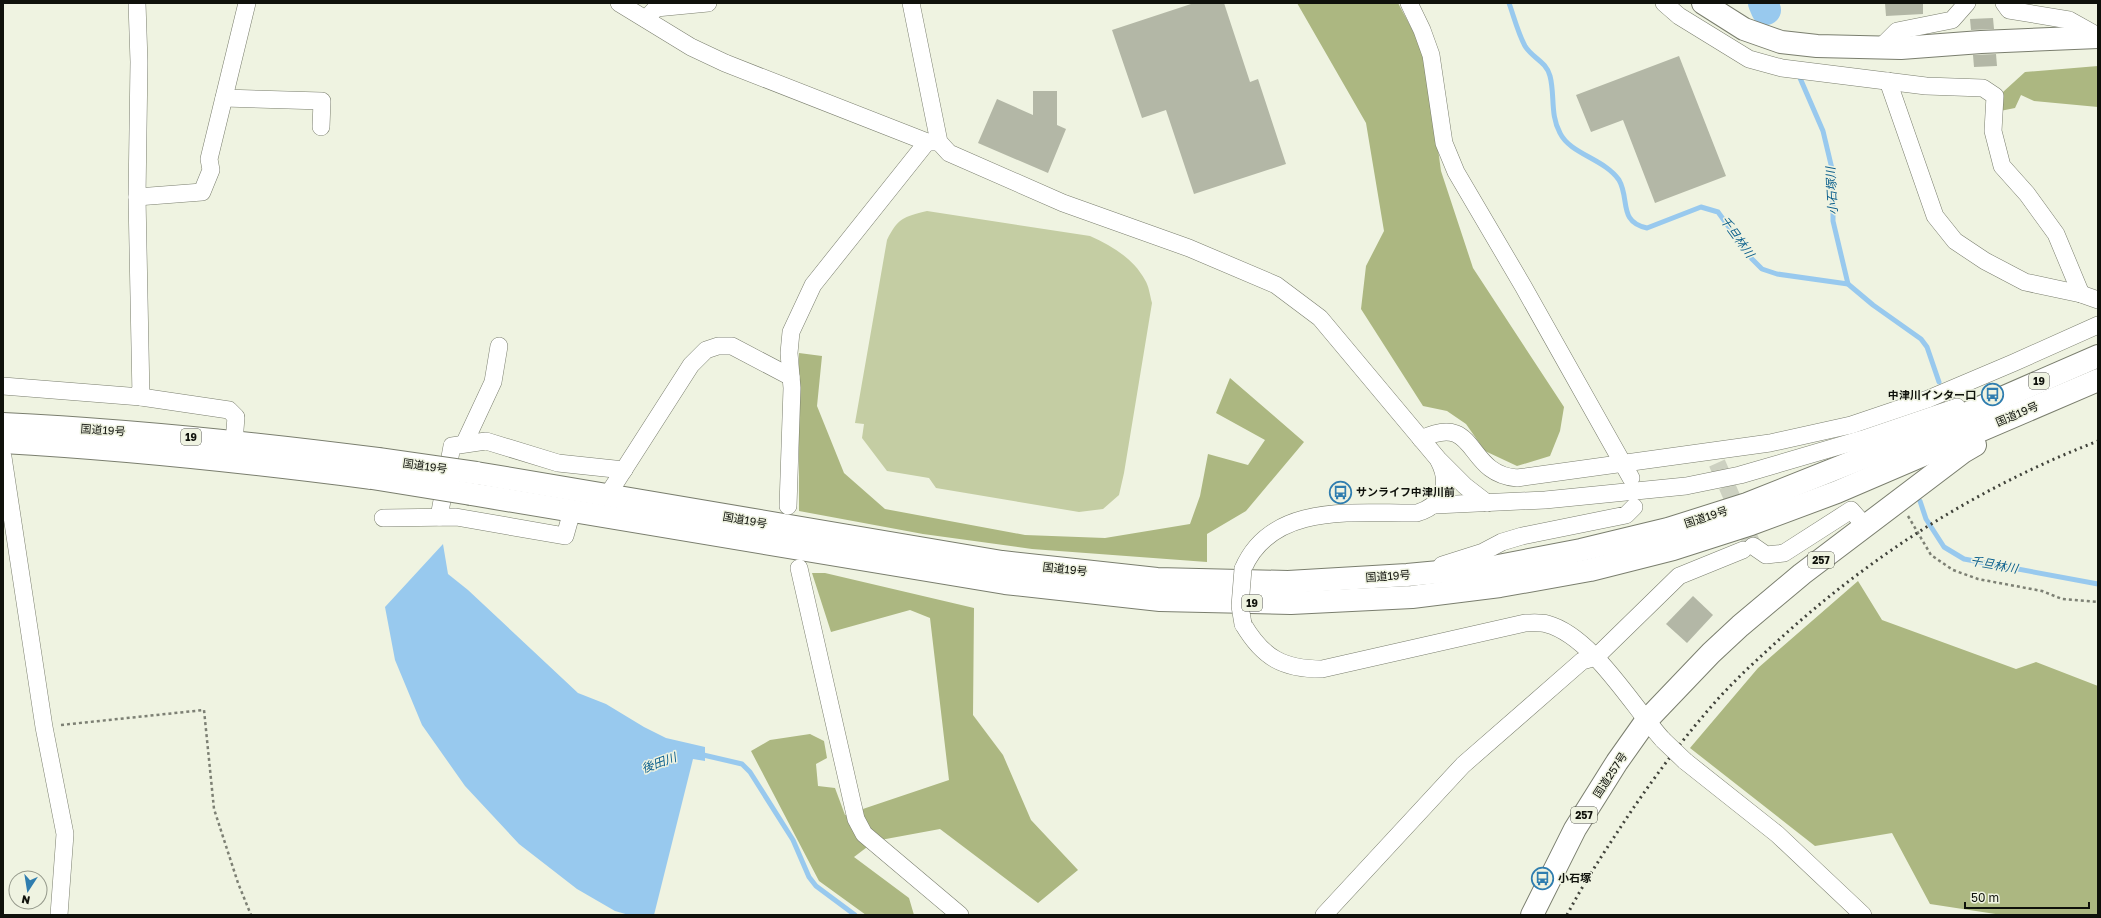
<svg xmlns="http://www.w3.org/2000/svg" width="2101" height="918" font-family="'Golos Text','Noto Sans JP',sans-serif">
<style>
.green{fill:#c4cda3}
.forest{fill:#acb781}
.water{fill:#98c9ee}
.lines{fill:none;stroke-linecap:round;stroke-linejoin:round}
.stream{stroke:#98c9ee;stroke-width:5}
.river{stroke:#98c9ee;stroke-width:30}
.building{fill:#b3b7a6}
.minor-tunnel{stroke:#cdd1c1;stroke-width:17;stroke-dasharray:17 8;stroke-linecap:butt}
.minor-casing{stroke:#7a7e6e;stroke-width:18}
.highway-casing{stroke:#7a7e6e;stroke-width:24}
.path{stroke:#7d8074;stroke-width:2.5;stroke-dasharray:3 3;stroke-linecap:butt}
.minor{stroke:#fff;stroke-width:17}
.highway{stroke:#fff;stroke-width:22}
.rail{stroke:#40423a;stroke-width:3;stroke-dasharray:2 4;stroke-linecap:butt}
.minor-bridge-casing{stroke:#7a7e6e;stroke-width:18;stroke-linecap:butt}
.highway-bridge-casing{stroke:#7a7e6e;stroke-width:24;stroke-linecap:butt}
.minor-bridge{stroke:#fff;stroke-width:17}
.highway-bridge{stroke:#fff;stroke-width:22}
.labels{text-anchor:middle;stroke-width:3;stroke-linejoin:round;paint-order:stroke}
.shield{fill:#eff3e1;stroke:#52554b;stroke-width:1}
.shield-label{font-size:10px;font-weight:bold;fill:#0f110b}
.poi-label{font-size:11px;font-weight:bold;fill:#0f110b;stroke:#eff3e1;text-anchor:start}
.street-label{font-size:11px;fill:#0f110b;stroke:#eff3e1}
.water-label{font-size:12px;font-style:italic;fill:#095e8c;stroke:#eff3e1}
</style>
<rect width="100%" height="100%" fill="#eff3e1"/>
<path class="green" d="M927,211L1090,236C1112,246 1133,258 1145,280C1149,286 1150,296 1152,303L1124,473L1119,495L1103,509L1079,512L936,488L929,478L887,471L862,438L864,424L855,423L887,240C898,218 903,217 927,211Z"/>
<g class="forest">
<path d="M1297,3H1398L1425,53L1441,171L1473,268L1564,407L1560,431L1550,456L1517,466L1485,451L1466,424L1447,411L1423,406L1361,309L1366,266L1384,231L1366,123Z"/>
<path d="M2098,66V107L2034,101L2021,95L2015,108L2000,111L2003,92L2025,72Z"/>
<path d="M799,353L822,356L817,406L844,473L885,509L1025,535L1105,538L1190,524L1200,496L1208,454L1248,465L1265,440L1216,413L1230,378L1304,442L1246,511L1207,534V562L1032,549L923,534L799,511Z"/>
<path d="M812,573H825L974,608L973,715L1003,755L1031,820L1078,870L1038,903L940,829L875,841L854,857L909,898L914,915H866L819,881L751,751L770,740L810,734L824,741L827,758L816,764L818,786L835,788L845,815L949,780L930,618L910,610L831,632Z"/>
<path d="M1858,581L1882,620L2016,669L2036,662L2098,686V915H2002L1930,904L1892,833L1815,846L1690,748L1758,668Z"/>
</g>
<path class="water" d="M443,544L448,574L468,590L578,693L606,704L644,727L666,738L705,747V761L693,759L654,915H629L615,911L577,889L519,844L465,786L422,725L395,660L385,607Z"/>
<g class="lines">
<g class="stream">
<path d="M1509,3C1514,17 1518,33 1525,46C1532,58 1546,61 1550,76C1555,95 1550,115 1560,133C1570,154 1605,159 1619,180C1630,199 1618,222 1647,228L1701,207L1718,212L1752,259L1762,269L1777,274L1848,284L1873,305L1921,339L1927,347L1939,382"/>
<path d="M1800,78L1823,131L1833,173V221L1848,284"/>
<path d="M1920,501L1926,519L1944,547L1964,559L2098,584"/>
<path d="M699,754L742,764L750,772L793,840L809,877L816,886L855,915"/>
</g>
<path class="river" d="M1763,3L1766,10"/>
</g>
<g class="building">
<path d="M1194,3H1224L1250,82L1258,79L1286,164L1194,194L1166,110L1142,118L1112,30Z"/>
<path d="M1885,3H1923V14L1886,16Z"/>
<path d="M1993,18L1994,29L1971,30L1970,19Z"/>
<path d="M1996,54L1997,66L1974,67L1973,55Z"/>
<path d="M1679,56L1726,176L1655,203L1623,120L1591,132L1576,95Z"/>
<path d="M1033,91H1057V125L1066,129L1048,173L978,143L997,99L1033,115Z"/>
<path d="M1693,596L1713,615L1687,643L1666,624Z"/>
</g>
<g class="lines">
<path class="minor-tunnel" d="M1717,463L1753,546"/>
<defs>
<g id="minor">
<path d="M619,3L691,47L725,63L927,142H938"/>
<path d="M911,3L939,142L949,153L1063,203L1189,248L1276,285L1320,318L1438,459L1465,486L1487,503"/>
<path d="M1409,3L1422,30L1431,55L1444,143L1456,172L1523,286L1631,478"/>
<path d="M1664,3L1679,16L1749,59L1782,68L1926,86L1983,88L1995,96L1993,131L2002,166L2027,194L2056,234L2081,294"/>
<path d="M2004,3L2009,10L2069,20L2098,36"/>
<path d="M646,19L656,8L708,3"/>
<path d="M1880,48L1897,31L1952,20L1967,3"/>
<path d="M1888,81L1935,216L1955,241L1985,261L2025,282L2081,294L2098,300"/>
<path d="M224,98L322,101L321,127"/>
<path d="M137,197L202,192L211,170L209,159L247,3"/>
<path d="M3,386L141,397L137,197L139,62L137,3"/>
<path d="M141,397L229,410L236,417L234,442"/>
<path d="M1421,439C1479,411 1464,474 1517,478L1770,443L1851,425L1928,399L2013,363L2098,325"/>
<path d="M465,442L493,382L499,346"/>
<path d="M3,457L44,727L65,834L59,915"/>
<path d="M607,496L691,365L706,350L718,346H732L791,377"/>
<path d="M1435,505L1545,500L1686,486L1740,475L1863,439L1957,407"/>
<path d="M788,506L792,388L789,353L791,332L813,285L927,142"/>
<path d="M439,517L452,446L486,441L558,463L624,470"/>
<path d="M383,518L456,517L565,536L572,511"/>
<path d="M1753,546L1766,555L1784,553L1851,510L1865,526"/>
<path d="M1442,565L1483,552L1502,542L1522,536L1626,515L1634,507"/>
<path d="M799,568L856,819L864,834L960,915"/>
<path d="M1243,569C1272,501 1357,514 1417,513C1443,505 1451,484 1439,461"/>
<path d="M1243,624C1263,658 1283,669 1322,669L1525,623C1532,623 1540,622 1547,624C1592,636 1633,707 1663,740"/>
<path d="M1685,761L1777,834L1863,915"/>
<path d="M1324,915L1463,765L1582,661L1596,657L1679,576L1743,550"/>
</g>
<g id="highway">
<path d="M1703,3L1744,29L1781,42L1817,46L1901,48L1981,42L2098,37"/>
<path d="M3,424C129,430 253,443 378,459"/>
<path d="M3,442C127,449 249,462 372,478"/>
<path d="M476,473L1002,562L1157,579L1288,582L1407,575L1493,567L1581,550L1668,529L1747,504L1885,449L2098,356"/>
<path d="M471,494L1005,583L1160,600L1291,603L1412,597L1500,586L1590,570L1673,549L1751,524L1837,492L2098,380"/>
<path d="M1532,915L1575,829L1617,762L1646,721L1711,653L1740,626L1802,574L1963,452L1975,445"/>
</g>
</defs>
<use href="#minor" class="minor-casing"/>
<use href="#highway" class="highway-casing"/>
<g class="path">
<path d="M1908,516L1931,555L1953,570L1978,579L2042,591L2062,599L2098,602"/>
<path d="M61,725L204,710L214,809L238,883L251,915"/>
</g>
<use href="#minor" class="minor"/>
<use href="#highway" class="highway"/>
<path class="rail" d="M1567,915C1583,884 1603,854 1622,825C1649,784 1678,745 1710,708C1732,682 1758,659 1783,636C1876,552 1981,486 2098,441"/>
<defs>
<g id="minor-bridge">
<path d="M1243,569L1240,606L1243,624"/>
<path d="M1663,740L1685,761"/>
</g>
<g id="highway-bridge">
<path d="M378,459L476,473"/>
<path d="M372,478L471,494"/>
</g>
</defs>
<use href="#minor-bridge" class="minor-bridge-casing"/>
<use href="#highway-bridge" class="highway-bridge-casing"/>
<use href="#minor-bridge" class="minor-bridge"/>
<use href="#highway-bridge" class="highway-bridge"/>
</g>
<defs>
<symbol id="bus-ring" viewBox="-11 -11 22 22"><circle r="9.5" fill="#eff3e1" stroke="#2f7daf" stroke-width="1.5"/><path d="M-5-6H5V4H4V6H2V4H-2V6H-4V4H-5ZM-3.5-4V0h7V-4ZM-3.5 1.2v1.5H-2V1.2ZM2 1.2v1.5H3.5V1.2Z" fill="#2f7daf"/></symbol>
</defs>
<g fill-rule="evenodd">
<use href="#bus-ring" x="1980" y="382" width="25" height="25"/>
<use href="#bus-ring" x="1328" y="480" width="25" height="25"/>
<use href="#bus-ring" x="1530" y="866" width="25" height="25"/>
</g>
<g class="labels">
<g class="shield">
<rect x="2029" y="373" width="20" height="16" rx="3"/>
<rect x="181" y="429" width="20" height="16" rx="3"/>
<rect x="1808" y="552" width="26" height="16" rx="3"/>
<rect x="1242" y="595" width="20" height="16" rx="3"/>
<rect x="1571" y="807" width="26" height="16" rx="3"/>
</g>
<g class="shield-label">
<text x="2039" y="385">19</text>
<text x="191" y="441">19</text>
<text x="1821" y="564">257</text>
<text x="1252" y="607">19</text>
<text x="1584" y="819">257</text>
</g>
<g class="poi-label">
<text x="1976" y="399" text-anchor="end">中津川インター口</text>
<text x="1356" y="496">サンライフ中津川前</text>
<text x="1558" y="882">小石塚</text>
</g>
<g class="street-label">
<text transform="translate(2017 414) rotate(-23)" y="4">国道19号</text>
<text transform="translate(103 430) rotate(4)" y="4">国道19号</text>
<text transform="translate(425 466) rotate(8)" y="4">国道19号</text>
<text transform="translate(1706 517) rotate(-18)" y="4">国道19号</text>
<text transform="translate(745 520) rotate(10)" y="4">国道19号</text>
<text transform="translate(1065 569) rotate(6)" y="4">国道19号</text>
<text transform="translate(1388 576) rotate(-4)" y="4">国道19号</text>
<text transform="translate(1610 775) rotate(-57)" y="4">国道257号</text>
</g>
<g class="water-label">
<text transform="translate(1832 191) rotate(-93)" y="4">小石塚川</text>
<text transform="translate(1737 237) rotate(54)" y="4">千旦林川</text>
<text transform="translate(1994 565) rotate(10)" y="4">千旦林川</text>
<text transform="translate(659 763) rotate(-20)" y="4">後田川</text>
</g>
</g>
<rect width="2101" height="918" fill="none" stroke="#0f110b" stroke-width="8"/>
<g transform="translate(28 890) rotate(192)"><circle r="19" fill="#eff3e1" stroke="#95998b"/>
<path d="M0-3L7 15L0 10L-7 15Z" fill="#2f7daf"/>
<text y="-6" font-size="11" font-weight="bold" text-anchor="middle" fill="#0f110b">N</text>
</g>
<path d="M1965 902v6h124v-6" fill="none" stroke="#0f110b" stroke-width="2"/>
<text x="1971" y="902" font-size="12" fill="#0f110b" stroke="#eff3e1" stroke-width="3" paint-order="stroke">50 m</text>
</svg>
